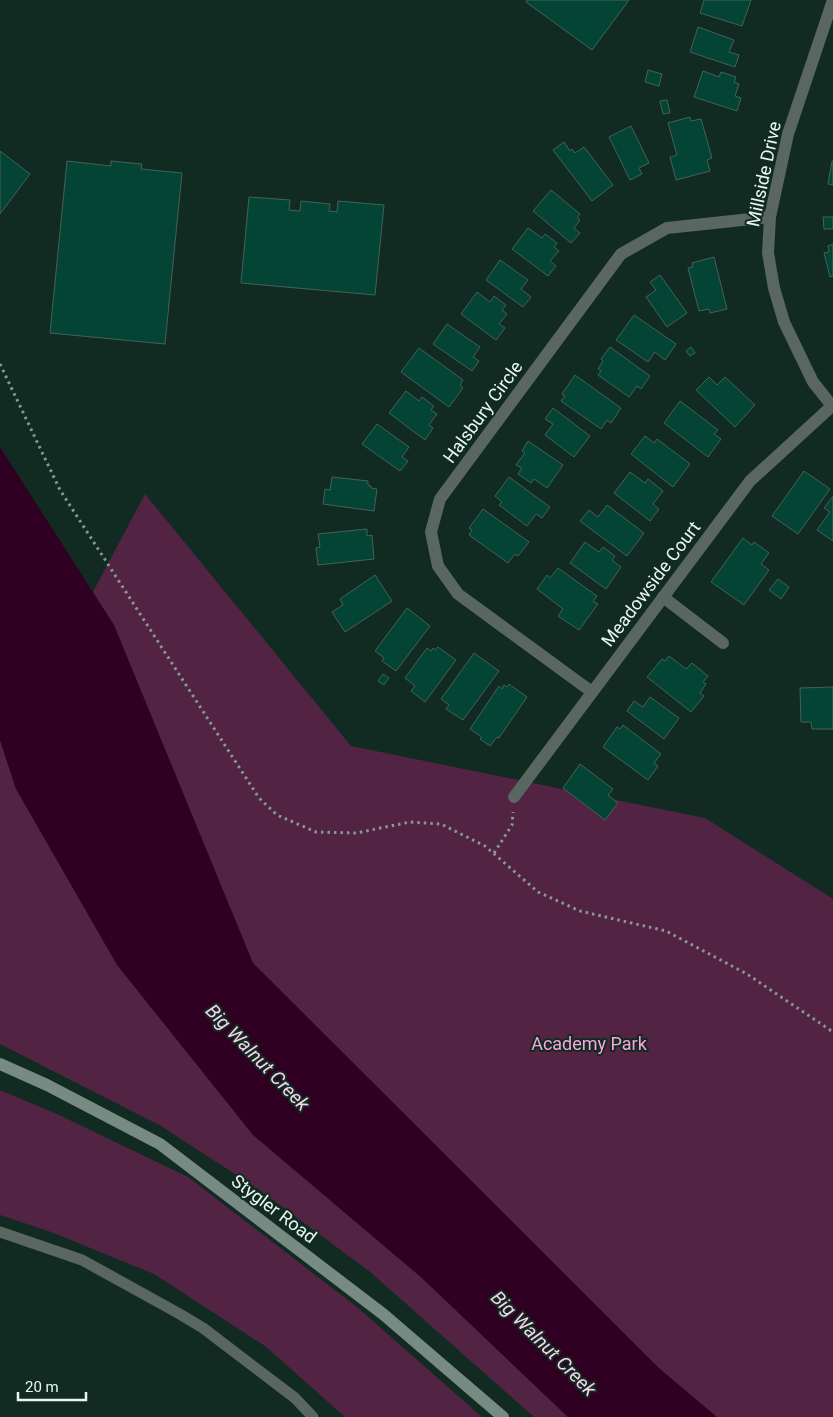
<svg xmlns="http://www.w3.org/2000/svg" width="833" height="1417" font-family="Roboto,sans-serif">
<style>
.green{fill:#522342}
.water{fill:#2f0022}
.building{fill:#044435;stroke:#456157}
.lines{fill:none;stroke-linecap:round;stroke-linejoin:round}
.path{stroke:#869a93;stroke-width:3;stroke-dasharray:2.5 4;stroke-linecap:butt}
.lane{stroke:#5a6661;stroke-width:11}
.street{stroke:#5a6661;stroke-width:12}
.secondary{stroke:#778a83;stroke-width:12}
.labels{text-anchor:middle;stroke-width:4;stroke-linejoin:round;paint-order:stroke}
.street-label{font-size:18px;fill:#e8f7f1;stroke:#112b23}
.park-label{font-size:18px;fill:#f7a7d8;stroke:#112b23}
.water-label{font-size:19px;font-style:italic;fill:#fcd3eb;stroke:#112b23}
</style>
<rect width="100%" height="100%" fill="#112b23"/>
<g class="green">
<path d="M145,494L351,746L705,818L833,899V1417H619L35,701Z"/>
<path d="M0,740L16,789L253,1135L422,1278L568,1417H534L369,1271L258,1189L161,1126L0,1044Z"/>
<path d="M0,1090L59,1115L188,1177L357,1307L482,1417H345L265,1346L154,1274L51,1232L0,1215Z"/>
</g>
<path class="water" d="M0,447L114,625L253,963L660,1369L717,1417H568L422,1278L253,1135L117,965L16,789L0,740Z"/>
<g class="building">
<path d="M527,0H629L592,50L526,2Z"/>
<path d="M704,0H751L742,26L700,13Z"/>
<path d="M698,27L734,40L729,52L739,55L735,67L690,52Z"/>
<path d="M648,70L662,74L659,86L645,82Z"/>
<path d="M703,71L719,77L721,72L736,77L734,82L739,84L735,96L741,98L737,111L694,97Z"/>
<path d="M667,100L670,113L663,114L660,101Z"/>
<path d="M690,117L691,121L701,119L712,158L707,160L710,171L676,180L670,157L677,155L668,123Z"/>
<path d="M631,126L649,163L639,168L642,174L630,180L609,137Z"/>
<path d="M564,142L570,151L572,149L575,153L584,147L613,185L592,201L553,150Z"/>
<path d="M0,151L30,174L0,214Z"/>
<path d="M67,161L111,166V161L142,164L141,169L182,173L165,344L50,333Z"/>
<path d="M832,161H833V185L828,184Z"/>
<path d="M551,190L580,214L577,218L580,220L574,228L580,233L571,243L533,211Z"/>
<path d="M249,197L290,200L289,210L300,211L301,201L330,204L329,211L337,212L338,201L384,205L375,295L241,283Z"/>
<path d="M823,217H833V229H824Z"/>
<path d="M528,228L542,238L545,234L557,243L554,247L559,251L550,261L556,266L548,276L512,249Z"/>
<path d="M833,244V276L830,277L824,253L829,252L828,246Z"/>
<path d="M714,257L727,309L710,313L709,309L699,311L688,268L693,267L692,263Z"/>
<path d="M500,260L528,280L521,289L531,297L523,307L486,280Z"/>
<path d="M660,275L687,313L667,327L646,297L656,290L650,282Z"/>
<path d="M477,292L490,302L494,296L506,305L502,310L507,314L499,324L505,328L496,340L461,314Z"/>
<path d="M634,315L676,344L665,360L655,352L648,362L616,340Z"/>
<path d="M447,324L480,347L473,357L479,361L472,371L433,344Z"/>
<path d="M610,347L650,376L641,389L637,386L629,397L598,375L601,371L598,369L603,361L601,359Z"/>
<path d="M691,347L695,353L690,356L686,351Z"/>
<path d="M419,348L463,380L460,385L463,388L449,407L401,372Z"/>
<path d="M575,375L621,408L611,423L607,420L601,429L561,401L565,396L562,394Z"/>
<path d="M709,377L717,385L725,377L755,405L735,427L696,390Z"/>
<path d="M406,391L419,401L422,397L434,406L431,410L437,414L429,425L433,428L425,440L389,413Z"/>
<path d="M680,401L718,430L714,434L721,439L708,457L664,423Z"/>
<path d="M553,408L590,436L574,457L545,435L553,424L545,419Z"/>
<path d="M377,424L409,447L402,457L408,461L400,471L362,444Z"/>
<path d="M645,436L654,443L657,439L690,464L673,487L631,454Z"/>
<path d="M528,441L563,465L547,488L534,479L531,483L518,474L522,468L516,465L525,453L522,451Z"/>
<path d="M804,471L830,489L798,534L772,516Z"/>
<path d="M630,472L645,483L648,479L663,491L653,504L659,509L650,521L614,493Z"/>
<path d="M332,477L368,481V485L371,486V488L377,489L374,511L323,504L325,489L330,490Z"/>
<path d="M509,477L550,507L542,518L536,514L527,526L499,505L502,502L495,496Z"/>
<path d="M833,496V541L817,530L830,512L824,508Z"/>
<path d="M607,505L644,533L627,556L580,521L589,510L598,517Z"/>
<path d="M483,509L529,542L518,556L515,554L508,563L469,535L472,530L469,528Z"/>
<path d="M367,529V536L372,535L374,559L318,565L316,548L320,547L318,534Z"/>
<path d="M743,538L752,545L754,542L769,553L761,564L769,570L744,605L711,582Z"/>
<path d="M585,542L599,552L603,547L615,556L612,560L621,567L606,589L570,563Z"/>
<path d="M558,568L597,596L593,601L598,604L579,630L558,616L563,609L537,589L547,575L550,578Z"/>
<path d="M375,575L392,601L345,632L332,612L343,605L340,599Z"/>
<path d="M778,579L789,587L781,599L769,590Z"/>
<path d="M407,608L430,626L396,671L382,661L384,658L375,651Z"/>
<path d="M438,647L456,660L425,702L411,691L415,686L405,678L427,648L431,651L433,648L435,650Z"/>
<path d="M474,653L499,671L463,720L446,709L449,705L441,699Z"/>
<path d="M669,656L686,669L692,663L708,676L703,682L706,684L700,693L704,696L691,712L647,677L662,659L665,661Z"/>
<path d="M383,674L389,678L384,685L378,681Z"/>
<path d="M509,684L527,697L499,738L497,737L490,746L480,739L482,737L470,729L499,686L502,689L504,685L507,687Z"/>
<path d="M833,687V729H812L811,722H801L800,688Z"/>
<path d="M650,697L679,718L664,739L627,711L634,701L643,707Z"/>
<path d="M623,725L661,754L654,763L658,766L648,780L603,747L617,727L620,729Z"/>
<path d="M580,764L613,789L608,795L618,803L605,820L563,788Z"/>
</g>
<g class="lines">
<g class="path">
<path d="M0,364L60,490L259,798L277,815L316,832L356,833L410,822L441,824L485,846L538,892L580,911L666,931L747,974L833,1032"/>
<path d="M494,853L512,825L513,812"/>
</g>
<path class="lane" d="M0,1232L82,1260L178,1313L203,1328L295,1398L313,1417"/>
<g class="street">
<path d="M833,0L788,134L770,217L768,253L774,288L784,322L813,382L833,407"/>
<path d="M663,597L723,643"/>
<path d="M592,692L458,594L438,566L431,532L440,499L621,254L667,228L770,217"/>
<path d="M514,797L750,481L832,406"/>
</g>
<path class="secondary" d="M0,1064L47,1085L160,1144L383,1314L503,1417"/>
</g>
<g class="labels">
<g class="street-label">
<text transform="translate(764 174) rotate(-78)" y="6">Millside Drive</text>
<text transform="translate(483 412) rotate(-54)" y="6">Halsbury Circle</text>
<text transform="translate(651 584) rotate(-53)" y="6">Meadowside Court</text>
<text transform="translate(274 1209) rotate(37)" y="6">Stygler Road</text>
</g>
<g class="park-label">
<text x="589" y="1050">Academy Park</text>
</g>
<g class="water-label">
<text transform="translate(258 1057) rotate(46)" y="7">Big Walnut Creek</text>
<text transform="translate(544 1343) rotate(45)" y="7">Big Walnut Creek</text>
</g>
</g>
<path d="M18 1392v8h68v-8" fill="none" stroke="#e8f7f1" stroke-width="2.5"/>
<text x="25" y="1392" font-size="15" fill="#e8f7f1" stroke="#112b23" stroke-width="4" paint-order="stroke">20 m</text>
</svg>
